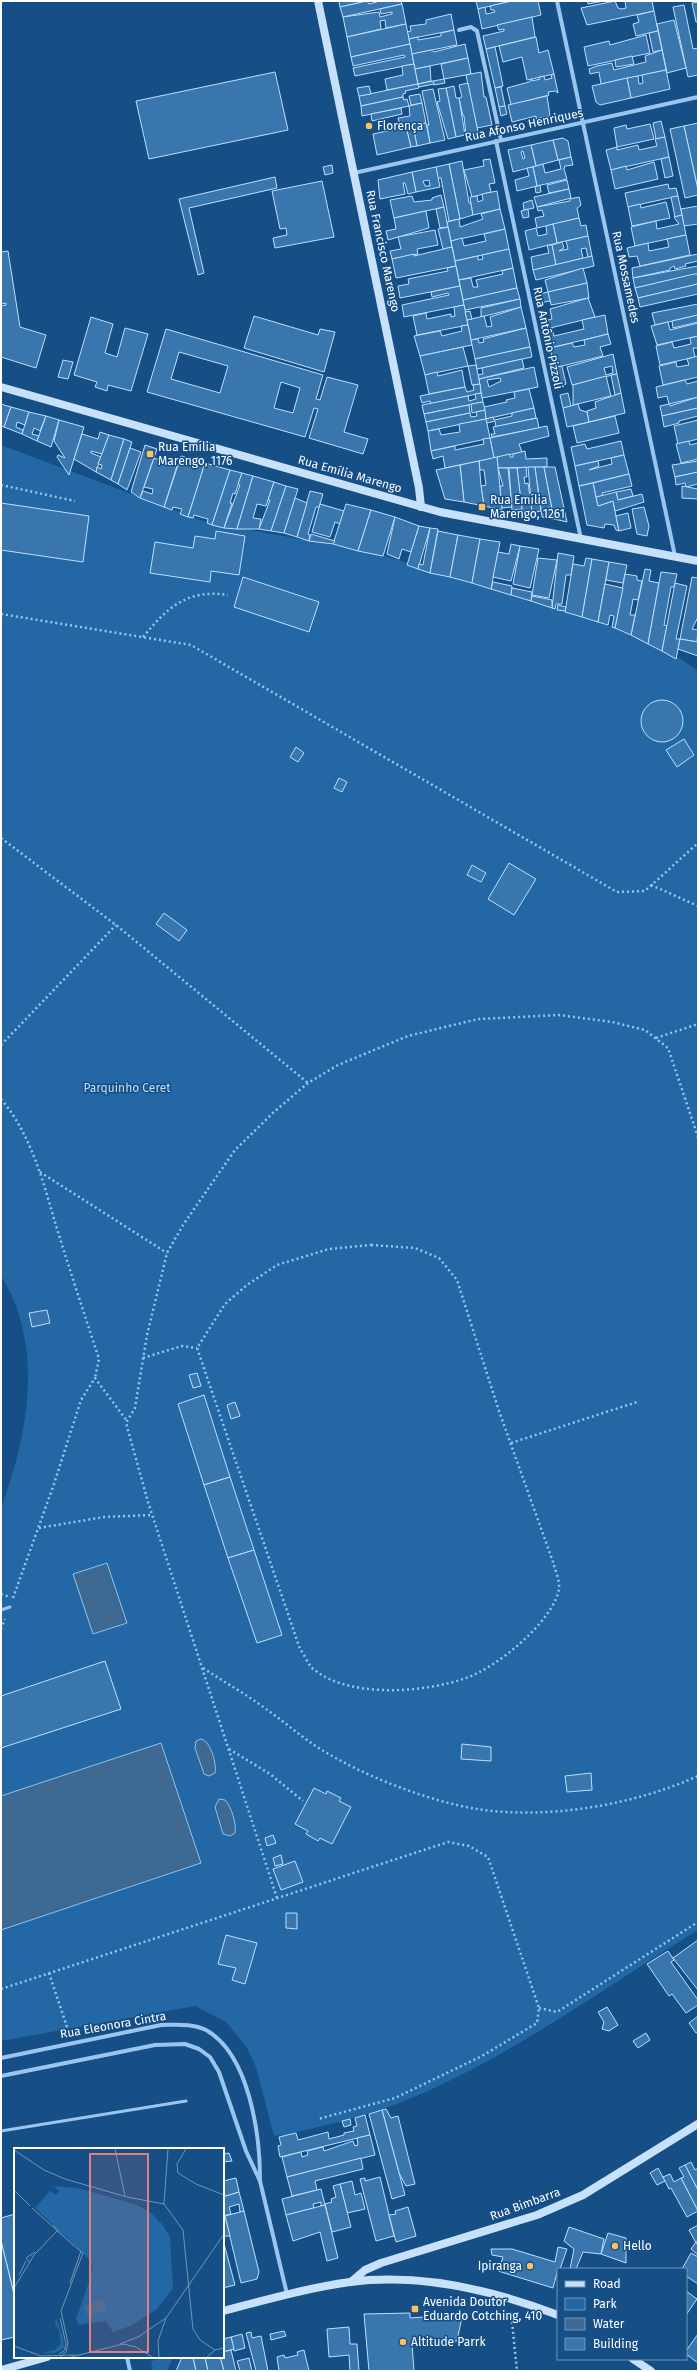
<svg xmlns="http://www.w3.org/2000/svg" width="699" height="2372" font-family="'Fira Sans',sans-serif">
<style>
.green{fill:#2367a4}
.water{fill:#3e6992;stroke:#8bc3f1}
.building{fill:#3976ae;stroke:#bfdffb;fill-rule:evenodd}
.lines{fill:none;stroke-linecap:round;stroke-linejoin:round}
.path{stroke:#9ac6ee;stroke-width:2.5;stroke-dasharray:2 3;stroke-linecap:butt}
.lane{stroke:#9ac6ee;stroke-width:3}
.street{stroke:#9ac6ee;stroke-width:4}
.secondary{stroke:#c7e1fa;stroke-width:8}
.poi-dot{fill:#ffc157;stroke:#154f86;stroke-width:1.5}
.labels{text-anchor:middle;stroke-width:3;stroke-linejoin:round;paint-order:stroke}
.street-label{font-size:12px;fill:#fff;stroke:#154f86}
.poi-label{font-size:12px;fill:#fff;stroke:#154f86;text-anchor:start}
.park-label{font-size:12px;fill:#bfdffb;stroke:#154f86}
.inset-road{fill:none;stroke:#7395b6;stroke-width:1}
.view{fill:#e67e7e;fill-opacity:0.15;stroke:#e67e7e;stroke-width:2}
.inset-edge{fill:none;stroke:#fff;stroke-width:2}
</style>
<rect width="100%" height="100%" fill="#154f86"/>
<g class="green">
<path d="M1,445L206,522L367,551L565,609L659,644L698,671V1930C596,1993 499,2066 386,2108C355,2119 321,2126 290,2134L274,2136L256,2067L246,2046L226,2022L195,2006L1,2041V1508C28,1435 45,1346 1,1276Z"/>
<path d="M168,2357H173L167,2371H153L151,2361Z"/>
</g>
<g class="water">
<path d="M107,1563L127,1623L93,1634L73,1574Z"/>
<path d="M201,1739C211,1741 217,1765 215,1773L209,1776L204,1774L195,1748L196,1741Z"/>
<path d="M161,1743L201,1863L1,1930V1796Z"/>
<path d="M219,1799L225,1800C231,1806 237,1824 235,1833L230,1836L223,1834L215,1807Z"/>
</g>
<g class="building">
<path d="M339,1H367L340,7Z"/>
<path d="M367,1L369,4L380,1H401L402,4L343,17L340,7Z"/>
<path d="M476,1H512L478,9Z"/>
<path d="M512,1H538L541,15L482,29L478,9L485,7L486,14L495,12L494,10H491L490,6Z"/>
<path d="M587,1H604L588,4Z"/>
<path d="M615,1L618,8L622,9L626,8L625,1H652L654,11L587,25L581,8Z"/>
<path d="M698,2V22H696L692,3Z"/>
<path d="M402,4L406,24L386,28L385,20L380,21L381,29L347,37L343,17L379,12L380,17L392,14V12L381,14L380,9Z"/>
<path d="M684,5L693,49L698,48V75L688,77L673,7Z"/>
<path d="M654,11L658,31L636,36L633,24L639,22L637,15Z"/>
<path d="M451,14L454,30L409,39L407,32L411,31L410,26L426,24V20Z"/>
<path d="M532,17L535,37L486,49L483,36L504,31V29L499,30L497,25Z"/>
<path d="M674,20L686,68L667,73L657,24Z"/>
<path d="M406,24L410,44L351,57L347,37Z"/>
<path d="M454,30L457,45L412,54L409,39L418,37V40L441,36V33Z"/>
<path d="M658,31L662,50L653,52L649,33Z"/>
<path d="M646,35L650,53L588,66L584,47L609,41L610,45Z"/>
<path d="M536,37L539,53L548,50L554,74L527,80L522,57L503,62L499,46Z"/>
<path d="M410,44L414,64L355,76L353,68L405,57L404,55L353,66L351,57Z"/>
<path d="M465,44L468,58L415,69L412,54L431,50L434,52Z"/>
<path d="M495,47L503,86L495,88L486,49Z"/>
<path d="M662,50L666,70L601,84L599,72L590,74L589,69L597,66L612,63L614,70L646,62L645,56Z"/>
<path d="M632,56L634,64L616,67L615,60Z"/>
<path d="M468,58L471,74L444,79L441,64Z"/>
<path d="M414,64L418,84L387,90L385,79L403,75L402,66Z"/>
<path d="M430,66L431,81L418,84L415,69Z"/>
<path d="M666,70L670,89L631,98L627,78L638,76L639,84L643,83L642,75Z"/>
<path d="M275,72L288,130L149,159L136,101Z"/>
<path d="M481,72L484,97H486L492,125L477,128L466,75Z"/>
<path d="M554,74L558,93L555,91L548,92L549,95L511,105L507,88L529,82L532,79V81L540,79L539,77L544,76L545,80L552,78L551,75Z"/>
<path d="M627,78L631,98L600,105L596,102L592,86Z"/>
<path d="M444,79L445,83L434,85L433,81Z"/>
<path d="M433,81L434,84L419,87L418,84Z"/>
<path d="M468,83L478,132L466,135L464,116H463L459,98L462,97L459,85Z"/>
<path d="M418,84L419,88L405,91L406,93L403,94V97L361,106L359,96Z"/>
<path d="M369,86L371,94L359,96L357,88Z"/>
<path d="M454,86L456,98H459L465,135L456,137L446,88Z"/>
<path d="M501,87L505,106L499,107L495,88Z"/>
<path d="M446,88L456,137L448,139L437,102L440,101L438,89Z"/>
<path d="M433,89L445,140L430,143L427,125H429L422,91Z"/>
<path d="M420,94L422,103L411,105L409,96Z"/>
<path d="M547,96L550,116L536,119V116L512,122L508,105Z"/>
<path d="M403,97L404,100L407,99L409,106L362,116L361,106Z"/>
<path d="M422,103L426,123L401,128L398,118L410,116L409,106Z"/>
<path d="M505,106L507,114L501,116L499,107Z"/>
<path d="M401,108L402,114L372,121L371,114Z"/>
<path d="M661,121L665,137L656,139L653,123Z"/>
<path d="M426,123L430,143L417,146L413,126Z"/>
<path d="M698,123V190L684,126Z"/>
<path d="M650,124L654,139L617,147L614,128L626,125L627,129Z"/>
<path d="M413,126L417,146L411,147L406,127Z"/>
<path d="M684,126L698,190V195L685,198L670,129Z"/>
<path d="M406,127L411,147L377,155L373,134Z"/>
<path d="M665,137L669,157L611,170L606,150L617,147V150L638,145L639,150L657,146L655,139Z"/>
<path d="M563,138L568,141L571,157L558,160L553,140Z"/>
<path d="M553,140L558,160L536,166L531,145Z"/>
<path d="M531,145L536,166L513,172L508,150ZM523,151L525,158L523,159L521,152Z"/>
<path d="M571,157L573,165L565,166L564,169L567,179L537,186L533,167L543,164L545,173L561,169L559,160Z"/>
<path d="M669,157L673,176L665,178L661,159Z"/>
<path d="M490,159L495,183L489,184L491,192L472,197L464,170L484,166L483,160Z"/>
<path d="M462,161L469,203H471L473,215L460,219L449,164Z"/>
<path d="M654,162L658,179L615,189L611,170L626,166L627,170Z"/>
<path d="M449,164L460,219L449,221L441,178H438L436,167Z"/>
<path d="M332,165L333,173L325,175L323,167Z"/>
<path d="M436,167L440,187L416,192L412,172ZM429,180L430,186H425L423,181Z"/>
<path d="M533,167L537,186L517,191L515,180L529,176L527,168Z"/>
<path d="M412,172L416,192L408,194L405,183H403L405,194L380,199L378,180Z"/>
<path d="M275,177L277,188L189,208L204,273L198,275L179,199Z"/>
<path d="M567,180L569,189L549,193L547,185Z"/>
<path d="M322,181L334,237L275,248L273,238L287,235L286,228L280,229L272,191Z"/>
<path d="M668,184L669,189L676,188L678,196L628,207L625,193Z"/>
<path d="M540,185L541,192L536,193L535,187Z"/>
<path d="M569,189L571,198L537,207L534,197Z"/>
<path d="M497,191L500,209L473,215L470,197L477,196L478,202L483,200L482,194Z"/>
<path d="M441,195L444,207L394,218L390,200L412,196L414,202L432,200V198Z"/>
<path d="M678,196L682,215L675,217L671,197Z"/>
<path d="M579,197L581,205L577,208L579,218L537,228L535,218L544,216L542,210L538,211L537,207L570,201V199Z"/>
<path d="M532,200L534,208L524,210L523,203Z"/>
<path d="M666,202L670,218L632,226L628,207L640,204L641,208Z"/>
<path d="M698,206V224L684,226L681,209Z"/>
<path d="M444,207L448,227L440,228L436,209Z"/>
<path d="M500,209L505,229L451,241L447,222L459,219L460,227L483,219L481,214Z"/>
<path d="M528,209L529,217L523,218L521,211Z"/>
<path d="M426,211L429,228L388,240L386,231L396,229L394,218Z"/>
<path d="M682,215L686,235L635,246L631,227L656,221L657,229L679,224L674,217Z"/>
<path d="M579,218L581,226L586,225L588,236L557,243L553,224Z"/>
<path d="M553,224L557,243L529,250L525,231L536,228L538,236L547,234L546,226Z"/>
<path d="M448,227L452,247L443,249L438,229Z"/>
<path d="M505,229L509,249L455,261L451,241L462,238L464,246L486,241L484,234Z"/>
<path d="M435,230L438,245L417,249L418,254L392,259L390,251L401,249L398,237Z"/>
<path d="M686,235L690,255L640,266L637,256L629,257L627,248L648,243L649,251L669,247L667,239Z"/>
<path d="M588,236L592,256L588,257L586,248L581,249L583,258L556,265L552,245L562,242L564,248L559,251L568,249L566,241Z"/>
<path d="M547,245H552L556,265L533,270L531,257L549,253Z"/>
<path d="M452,247L456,266L396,278L392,259L414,254V256Z"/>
<path d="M509,249L513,268L459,280L455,261L478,256V260L483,259L482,255Z"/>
<path d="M8,251L20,327L46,335L36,368L1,357V306L6,305V303L1,304V252Z"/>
<path d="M698,254V261L685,264L686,266L675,269L674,266L670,268V270L633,278L632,268Z"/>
<path d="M592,256L594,266L536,280L533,270Z"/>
<path d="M456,266L460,286L400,298L398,286L409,284L408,279L448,271L447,268Z"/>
<path d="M698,266V274L635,288L633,278Z"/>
<path d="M513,268L517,288L463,300L459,280L471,278L473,287H478L476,280L503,274L502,271Z"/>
<path d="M583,268L587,283L548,292L545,280Z"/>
<path d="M694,274H698V284L638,298L635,288Z"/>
<path d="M587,283L589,298L551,305L548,292Z"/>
<path d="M698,284V294L640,307L638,298Z"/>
<path d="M460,286L464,305L404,317L402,305L449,295L448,293L432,297L431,292Z"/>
<path d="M517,288L520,299L465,310L463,300Z"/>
<path d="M548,292L550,301L540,303L539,294Z"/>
<path d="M588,298L595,317L546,329L544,321L552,319L550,309Z"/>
<path d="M520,299L521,307L481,317V308Z"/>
<path d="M698,304V315L655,325L652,313Z"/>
<path d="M464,305L468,325L417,335L413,316L426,313L427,319L451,314V317L455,316L454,307Z"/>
<path d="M521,307L526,328L471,340L467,320L484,316L487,327L492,326L490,317Z"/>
<path d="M470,311L472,319L467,320L465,312Z"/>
<path d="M605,315L608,334L550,348L546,329L552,328L554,336L584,329L582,320Z"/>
<path d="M698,315V322L673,328L672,321Z"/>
<path d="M254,316L318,335L320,329L335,332L324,372L244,348Z"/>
<path d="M91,317L113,324L105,353L117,357L125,328L148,334L131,391L108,385L107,391L95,387L97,382L74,375Z"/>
<path d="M668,322L670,330L698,323V336L657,345L651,326Z"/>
<path d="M468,325L472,345L420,356L414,336L440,331L442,336L462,331L461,326Z"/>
<path d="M526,328L530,347L475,359L471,340L478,339L479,343L484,342L483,339Z"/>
<path d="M166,329L323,375L316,399L320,400L327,377L358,385L344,432L368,439L363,454L309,438L318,409L314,408L305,437L147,392ZM179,352L228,366L220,393L171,379ZM281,382L300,388L293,413L274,408Z"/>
<path d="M608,334L611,344L600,347L603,356L554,368L550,348L572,343L574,347L585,345L584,340Z"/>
<path d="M698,336V348H693L695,357L660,365L656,346L672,342L674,348L691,344L690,338Z"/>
<path d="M463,347L468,366L425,375L420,356Z"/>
<path d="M530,347L532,357L477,369L475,359Z"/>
<path d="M613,354L617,374L572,385L567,367ZM612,366L613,373L606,375L604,368Z"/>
<path d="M698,356V377L663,385L659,366L676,362L677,367L689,365L687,359Z"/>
<path d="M522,359L524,368L479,379L478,375L483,374L482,368Z"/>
<path d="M63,360L73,362L68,379L58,377Z"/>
<path d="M476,365L480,384L472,385L468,366Z"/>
<path d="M562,366L566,384L558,388L554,368Z"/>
<path d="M534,367L538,387L482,398L479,379ZM500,378L501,381L489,387L487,380Z"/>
<path d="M462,370L465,387L429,394L425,375L437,372L438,376Z"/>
<path d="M617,374L621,393L615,395L611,375Z"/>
<path d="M606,376L611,396L573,405V385Z"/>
<path d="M685,380L687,384L698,381V397L669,404L667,396L658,398L656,387Z"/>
<path d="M480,384L481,393L431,404L430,401L422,403L420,396L465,387L467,392L474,390L473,385Z"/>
<path d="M529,389L534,408L486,419L484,407L507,402L506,400L515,398L514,392Z"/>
<path d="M481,393L483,402L424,414L422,405L468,396L469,401L476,399L475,394Z"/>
<path d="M568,393L571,406L563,408L560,395Z"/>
<path d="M621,393L625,413L589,422L587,411L596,408L595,402Z"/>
<path d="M698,397V408L662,416L660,406L669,404L670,406Z"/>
<path d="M483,402L485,410L472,413L471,404Z"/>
<path d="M1,404L11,407L4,427L1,426Z"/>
<path d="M578,404L580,410L587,412L589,422L567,427L563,408Z"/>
<path d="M469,405L470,413L426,422L424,414Z"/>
<path d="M11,407L29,412L25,425L17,422L16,427L23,430L22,434L4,427Z"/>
<path d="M534,408L536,418L496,427L495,421L487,423L486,419L493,417L494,420L499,419L512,416V413Z"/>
<path d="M698,408V416L679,421V423L664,427L662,416Z"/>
<path d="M485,410L486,419L428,431L426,422L470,413L471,417L477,416L476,412Z"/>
<path d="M29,412L46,416L40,431L34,428L32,434L39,436L37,441L22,434Z"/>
<path d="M46,416L59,420L51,447L37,441Z"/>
<path d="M615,416L619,433L577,443L573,426Z"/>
<path d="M537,418L539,428L492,437L491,434H495L493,427Z"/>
<path d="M486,419L490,438L431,451L428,431L439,429L441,435L460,432L459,424Z"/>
<path d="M59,420L84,427L69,475L57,457L58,455L65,458L54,441Z"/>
<path d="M698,420V439L678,444L674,426Z"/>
<path d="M547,426L549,436L519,444L522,452L494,458L490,438Z"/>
<path d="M100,432L109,435L102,454L91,451V453L101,457L96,472L74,459L82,434L98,439Z"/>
<path d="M109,435L124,439L111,480L96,472L97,467L101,469L102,465L98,464Z"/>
<path d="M490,438L494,458L445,468L443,456L433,459L431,451L455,446V450L484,444L483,439Z"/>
<path d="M124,439L132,442L118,484L111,480Z"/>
<path d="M621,441L624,455L575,466L571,447L585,444L587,449Z"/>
<path d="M689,441L690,445L698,443V459L681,463L676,444Z"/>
<path d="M145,445L157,449L140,498L131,492Z"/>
<path d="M130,448L141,452L127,490L118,484Z"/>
<path d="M525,451L526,459L547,458V467L498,468L497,457L510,454V457H513V454Z"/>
<path d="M624,455L629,474L579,486L575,466L598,461L599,466L589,470L612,464L611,458Z"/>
<path d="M181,456L205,463L188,517L180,514L182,509L173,507L172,510L164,507Z"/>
<path d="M497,457L502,508V510L484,506L481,486L486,485L484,470H480L479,461Z"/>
<path d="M154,458L177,466L164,507L140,498L143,491L152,494L153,489L144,487Z"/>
<path d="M479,461L481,486L484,506L464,502L460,465Z"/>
<path d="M698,461V472L675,477L672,465Z"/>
<path d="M205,463L230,470L212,525L207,523L208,519L194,515L193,518L188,517Z"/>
<path d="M460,465L464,502L445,499L436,470Z"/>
<path d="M526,467L527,477H524L525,484L528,483L532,510L522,511L517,468Z"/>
<path d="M528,467H535L541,511L532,513Z"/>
<path d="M535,467H544L554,519L542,517Z"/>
<path d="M544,467H555L567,522L554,519Z"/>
<path d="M498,468H508L512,507L502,508L500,486H503Z"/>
<path d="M509,468H517L522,509L512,510Z"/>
<path d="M230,470L242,473L235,494L233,493L230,503H232L224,528L212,525Z"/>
<path d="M698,472V484L686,487L685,483L676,485L675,477Z"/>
<path d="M242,473L253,476L237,529L224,528L240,485L238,484Z"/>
<path d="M629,474L632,486L602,493L603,496L596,497L593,483Z"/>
<path d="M253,476L274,482L266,506L257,504L253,518L261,519L259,529H237Z"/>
<path d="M274,482L286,486L271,531L259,529L270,500H268Z"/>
<path d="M593,483L598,506L613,501L619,531L616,530L614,525L605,524L604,528L587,525L579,486Z"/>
<path d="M286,486L298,489L284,533L271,531Z"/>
<path d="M682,486L698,489V499L682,498Z"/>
<path d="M631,489L633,496L618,500L616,492Z"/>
<path d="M310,491L323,494L319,507H316L308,534L310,535L309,541L297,537Z"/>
<path d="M616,492L618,500L642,494L644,502L615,511L613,501L598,506L596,497Z"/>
<path d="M295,498L307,503L297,537L284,533Z"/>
<path d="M1,503L89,516L83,562L1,550Z"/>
<path d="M320,504L344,511L340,524L335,522L330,537L312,532Z"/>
<path d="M346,504L371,510L358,551L333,544Z"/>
<path d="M644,507L649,526L647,536L637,534L632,509Z"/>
<path d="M371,510L395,517L383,556L358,551Z"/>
<path d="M628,513L631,528L619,531L616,516Z"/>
<path d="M395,517L419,526L411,552L402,549L399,559L387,554Z"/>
<path d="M419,526L430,528L418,569L407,565Z"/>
<path d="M430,528L438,529L430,573L418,569L419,564L423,565Z"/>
<path d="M216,531L245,536L239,575L211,571L210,582L150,573L155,542L193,548L195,536L215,539Z"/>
<path d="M438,531L458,535L450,577L430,573Z"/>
<path d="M311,534L335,541L333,544L309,541Z"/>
<path d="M458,535L480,539L472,583L450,577Z"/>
<path d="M480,539L500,542L491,589L472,583Z"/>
<path d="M511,544L520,546L511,581L493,577L498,552L509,554Z"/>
<path d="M520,546L539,549L530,588L513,584Z"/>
<path d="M558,553L574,556L571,575H566L562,604H556L555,609L552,608Z"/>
<path d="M538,558L557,560L549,598L532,595Z"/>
<path d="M586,558L592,559L582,617L565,612L573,564L584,566Z"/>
<path d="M592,559L609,562L598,622L582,617Z"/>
<path d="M609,562L627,565L623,583L606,580Z"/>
<path d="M645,569L651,570L649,581L659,583L648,644L631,635Z"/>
<path d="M661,572L677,574L674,587H671L664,625L667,626L662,651L648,644Z"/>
<path d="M625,574L637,576V580L642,581L638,600L633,599L632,605L630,615H635L631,635L615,628Z"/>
<path d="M243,577L319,602L309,632L234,607Z"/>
<path d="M692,577L698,578V617L692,629L698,630L697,642L680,639Z"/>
<path d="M493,582L512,586L511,595L491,589Z"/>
<path d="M675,583L687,586L676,639H680L676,659L662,651Z"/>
<path d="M605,584L623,588L615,628L612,627L614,616L610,615L608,625L598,622Z"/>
<path d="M512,588L532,592L531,601L511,595Z"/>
<path d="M532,596L552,600V608L531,601Z"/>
<path d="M558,605L566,607L565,611L557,610Z"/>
<path d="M680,639L698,642V656L678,649Z"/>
<circle cx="662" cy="721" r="21"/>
<path d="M684,739L694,755L677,767L666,750Z"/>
<path d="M296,747L304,753L298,762L290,757Z"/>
<path d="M339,778L347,782L342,792L334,788Z"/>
<path d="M509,863L536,879L514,915L488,899Z"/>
<path d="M472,865L486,873L481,882L467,875Z"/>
<path d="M164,913L187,930L179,941L156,924Z"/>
<path d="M47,1310L50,1323L32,1327L29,1313Z"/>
<path d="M197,1373L201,1386L193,1388L189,1375Z"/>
<path d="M204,1395L230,1477L204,1485L178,1404Z"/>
<path d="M235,1402L240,1416L231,1419L227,1405Z"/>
<path d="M230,1477L254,1550L228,1558L204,1485Z"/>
<path d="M254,1550L282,1635L257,1643L228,1558Z"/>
<path d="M105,1661L121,1709L1,1748V1696Z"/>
<path d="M462,1744L491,1747V1761L461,1759Z"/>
<path d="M591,1773L592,1790L567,1792L565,1776Z"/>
<path d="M314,1788L326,1794L327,1791L341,1798L339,1801L351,1807L332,1844L320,1838L318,1841L306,1834L308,1831L295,1824Z"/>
<path d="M273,1835L276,1843L267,1846L265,1838Z"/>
<path d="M281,1855L283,1864L275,1866L273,1858Z"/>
<path d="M295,1861L303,1882L281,1890L273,1869Z"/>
<path d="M286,1913H297V1929L286,1928Z"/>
<path d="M226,1935L257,1943L245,1984L232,1980L236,1968L218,1964Z"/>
<path d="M698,1940V1990L673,1958Z"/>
<path d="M668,1951L674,1960L671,1962L698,2000V2005L686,2013L672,1994L669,1996L647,1964Z"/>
<path d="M607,2007L618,2025L609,2031L602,2029L604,2022L598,2012Z"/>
<path d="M698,2016V2032L696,2033L689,2023Z"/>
<path d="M646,2033L650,2040L638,2048L633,2041Z"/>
<path d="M386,2109L391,2118L398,2116L415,2184L406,2186L399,2173L382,2110Z"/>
<path d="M382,2110L405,2195L392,2199L369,2114Z"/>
<path d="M365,2115L370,2135L280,2157L278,2146L281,2145L279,2137L296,2133L298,2140L328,2132L329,2139L344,2135V2133L354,2131L353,2127L357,2126L355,2118Z"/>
<path d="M350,2119L351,2125L344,2127L342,2121Z"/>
<path d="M370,2135L375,2155L287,2177L282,2157L301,2152L302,2157L308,2155L307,2151L323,2147L324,2151L353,2141L355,2146L358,2145L357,2138Z"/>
<path d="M229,2153L232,2161L223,2162V2154Z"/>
<path d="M361,2158L363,2169L315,2181L317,2190L292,2196L287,2177Z"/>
<path d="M691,2162L695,2170L698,2168V2190L685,2165Z"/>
<path d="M685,2165L698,2190V2211L681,2178L684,2177L679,2168Z"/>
<path d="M658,2168L665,2181L657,2185L650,2173Z"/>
<path d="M670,2174L674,2182L681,2178L698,2211L687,2217L671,2188L669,2189L663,2177Z"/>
<path d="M380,2177L394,2236L376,2241L360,2179L365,2178V2181Z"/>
<path d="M236,2178L239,2192L223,2197V2181Z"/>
<path d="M352,2181L355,2195L361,2193L365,2209L347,2213L340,2184Z"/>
<path d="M340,2184L351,2227L332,2232L325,2204L332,2202L331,2199L336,2197L333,2186Z"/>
<path d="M321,2189L325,2205L321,2206V2202L313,2204L314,2208L286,2215L282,2199Z"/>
<path d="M239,2192L244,2211L240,2212L239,2204L229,2207L231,2214L223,2216V2197Z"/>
<path d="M325,2205L338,2258L327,2261L320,2232L293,2241L286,2215Z"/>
<path d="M408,2207L416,2236L396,2242L389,2215L396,2214L395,2211Z"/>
<path d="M244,2211L259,2272L257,2279L241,2283L225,2216Z"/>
<path d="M15,2214V2298L1,2241V2218Z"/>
<path d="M223,2216H225L230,2236H223Z"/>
<path d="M698,2225V2240L696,2243L689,2230Z"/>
<path d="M569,2227L604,2239L601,2254L583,2252L576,2269H570L574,2249L564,2241Z"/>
<path d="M608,2233L626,2238V2263L601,2254Z"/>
<path d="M223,2240L235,2285L223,2288Z"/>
<path d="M1,2241L15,2298V2337L1,2340Z"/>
<path d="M696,2242L698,2246V2255L691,2249Z"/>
<path d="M558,2247L567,2249L560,2269H558L553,2288L498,2271L503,2257L492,2255L491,2249H512L555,2262Z"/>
<path d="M691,2253L698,2257V2284L686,2276V2269H682Z"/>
<path d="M686,2291L697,2299L686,2315Z"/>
<path d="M410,2313V2318L453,2315L462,2317L457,2341L412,2344L414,2371H369L364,2314Z"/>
<path d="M349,2327L350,2344H357L359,2371H350L349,2355L329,2357L327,2329Z"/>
<path d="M284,2331L286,2336L271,2340L270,2334Z"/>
<path d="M251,2332L252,2338L261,2336L268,2371H256L246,2333Z"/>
<path d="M242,2334L245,2348L234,2351L231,2337Z"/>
<path d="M698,2334V2363L686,2354V2351Z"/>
<path d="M231,2337L234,2349L223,2352V2339Z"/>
<path d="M231,2350L236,2371H224L220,2357H223V2352Z"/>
<path d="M304,2350L309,2371H279L277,2357L284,2355L285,2358L298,2355L297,2352Z"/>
<path d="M182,2357H193L196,2371H176Z"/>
<path d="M193,2357H205L208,2371H196Z"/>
<path d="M205,2357H220L224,2371H208Z"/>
<path d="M249,2358L252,2371H240L237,2361Z"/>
</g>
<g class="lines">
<g class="path">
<path d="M1,485L75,501"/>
<path d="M1,614L191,645L617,892L645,891L698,843"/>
<path d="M143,637C168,607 187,589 228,595"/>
<path d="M1,838L116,925L308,1083"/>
<path d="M651,885L698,906"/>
<path d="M656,1038L698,1024"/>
<path d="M1,1045L116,925"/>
<path d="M1,1099C33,1137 44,1186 58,1232C71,1274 85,1316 99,1359L95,1378"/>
<path d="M40,1172L167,1253"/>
<path d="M371,1245L415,1248L439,1258L457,1280L499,1411L553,1562C555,1570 560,1581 559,1589C553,1622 496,1668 466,1678C424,1693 346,1699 311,1667C307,1662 304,1654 300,1649L197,1348L225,1304L247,1285L277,1265L329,1249Z"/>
<path d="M143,1358L182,1346L197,1348"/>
<path d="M511,1443L637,1402"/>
<path d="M39,1528L104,1517L152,1515"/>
<path d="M1,1594L10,1597"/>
<path d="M13,1598L54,1484L81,1400L95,1378L127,1421"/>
<path d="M1,1629L5,1619"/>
<path d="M203,1668C224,1682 246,1694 266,1709C285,1722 302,1738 322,1750C364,1776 428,1801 477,1809C547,1820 634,1805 698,1776"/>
<path d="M229,1749L270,1774L303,1801"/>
<path d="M277,1898L148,1502L126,1423L135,1408L147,1335L167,1253L183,1225L235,1150L275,1111L308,1083L338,1065L408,1036L478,1019L559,1015L612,1022L645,1030L668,1048L698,1137"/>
<path d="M49,1973L69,2033"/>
<path d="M1,1989L448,1842L469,1846L488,1857L539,2008L537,2023L482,2056L395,2098L318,2119"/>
<path d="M539,2008L557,2012L698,1922"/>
<path d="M511,2312L517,2371"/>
</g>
<g class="lane">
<path d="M1,1610L10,1607"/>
<path d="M1,2131L186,2101"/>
</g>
<g class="street">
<path d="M557,1L675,556"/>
<path d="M459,30L471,27L477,31L501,140"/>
<path d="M496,141L581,539"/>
<path d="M354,173L698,97"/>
<path d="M1,2058L161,2025C175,2025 193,2023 206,2030C249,2054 260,2134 260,2179"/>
<path d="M1,2076L155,2045L185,2044L199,2049L210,2057L219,2072L246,2151L260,2181L287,2294"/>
<path d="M127,2357L130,2371"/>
</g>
<g class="secondary">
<path d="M318,1L419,488L421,507"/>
<path d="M1,387L440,512L698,561"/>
<path d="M351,2282L365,2270L381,2263L537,2215L583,2195L698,2124"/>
<path d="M223,2311C265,2300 307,2288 350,2282C421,2273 493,2290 558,2315"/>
<path d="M633,2359L651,2371"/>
<path d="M1,2370L47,2357"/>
</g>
</g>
<g class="poi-dot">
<circle cx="369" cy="126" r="4"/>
<rect x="146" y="450" width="8" height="8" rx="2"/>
<rect x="478" y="503" width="8" height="8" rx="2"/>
<circle cx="615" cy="2246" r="4"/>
<circle cx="530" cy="2266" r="4"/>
<rect x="411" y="2305" width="8" height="8" rx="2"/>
<circle cx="403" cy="2342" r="4"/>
</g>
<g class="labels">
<g class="street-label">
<text transform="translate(524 125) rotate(-12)" y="4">Rua Afonso Henriques</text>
<text transform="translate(383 251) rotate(78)" y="4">Rua Francisco Marengo</text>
<text transform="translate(626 277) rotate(78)" y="4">Rua Mossamedes</text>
<text transform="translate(548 338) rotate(78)" y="4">Rua Antônio Pizzoli</text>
<text transform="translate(350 474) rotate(16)" y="4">Rua Emília Marengo</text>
<text transform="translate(113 2025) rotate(-10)" y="4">Rua Eleonora Cintra</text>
<text transform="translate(525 2204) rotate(-20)" y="4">Rua Bimbarra</text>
</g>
<g class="poi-label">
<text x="377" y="130">Florença</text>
<text x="158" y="451">Rua Emília<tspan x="158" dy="14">Marengo, 1176</tspan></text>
<text x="490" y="504">Rua Emília<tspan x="490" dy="14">Marengo, 1261</tspan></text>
<text x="623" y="2250">Hello</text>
<text x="522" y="2270" text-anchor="end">Ipiranga</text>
<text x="423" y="2306">Avenida Doutor<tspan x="423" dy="14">Eduardo Cotching, 410</tspan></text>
<text x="411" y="2346">Altitude Parrk</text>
</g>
<g class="park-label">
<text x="127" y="1092">Parquinho Ceret</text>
</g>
</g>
<g transform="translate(14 2148)">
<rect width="210" height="210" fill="#154f86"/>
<path d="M40,38L64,40L123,57L137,65L148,76L156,89L159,140L143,161L116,178L99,184L92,173L64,177L62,171L76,131L78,117L73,109L21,60L36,43L42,47L45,43ZM42,170L49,189L50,200L41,205H28L41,202L47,196L45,182L41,176Z" fill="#2367a4"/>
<path d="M89,151L93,161L73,168L69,158Z" fill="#3e6992"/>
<path class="inset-road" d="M101,1L111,48M172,1L163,16L164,25L182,36L210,47M0,2L30,22L51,31L113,49L150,56M0,42L16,58M150,56L169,82L179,181L186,192L201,202M150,56L154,1M18,60L59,97M39,77L49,88M16,115L12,110L21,104M5,127L12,113M56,135L67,103M0,140L20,107L44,82M106,196L124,189L152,170M0,198L27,208L61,207M45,206L50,203L52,196L46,170M46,209L52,204L54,195L47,163L69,105L59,97M57,209L109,196L122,199L138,209M145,209L144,193L152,170L210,86M193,209L201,202L210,200"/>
<path class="view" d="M76,6H134V204H76Z"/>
<rect width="210" height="210" class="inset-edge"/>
</g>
<rect width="699" height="2372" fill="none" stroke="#ffffff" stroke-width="4"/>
<rect x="557" y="2268" width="130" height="92" fill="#154f86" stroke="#7395b6"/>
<rect x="565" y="2281" width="20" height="6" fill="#c7e1fa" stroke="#7395b6"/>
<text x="593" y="2288" font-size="12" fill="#ffffff">Road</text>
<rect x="565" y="2298" width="20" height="12" fill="#2367a4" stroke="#7395b6"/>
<text x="593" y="2308" font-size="12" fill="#ffffff">Park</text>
<rect x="565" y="2318" width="20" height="12" fill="#3e6992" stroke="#7395b6"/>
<text x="593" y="2328" font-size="12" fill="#ffffff">Water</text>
<rect x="565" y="2338" width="20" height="12" fill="#3976ae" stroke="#7395b6"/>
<text x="593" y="2348" font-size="12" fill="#ffffff">Building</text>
</svg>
